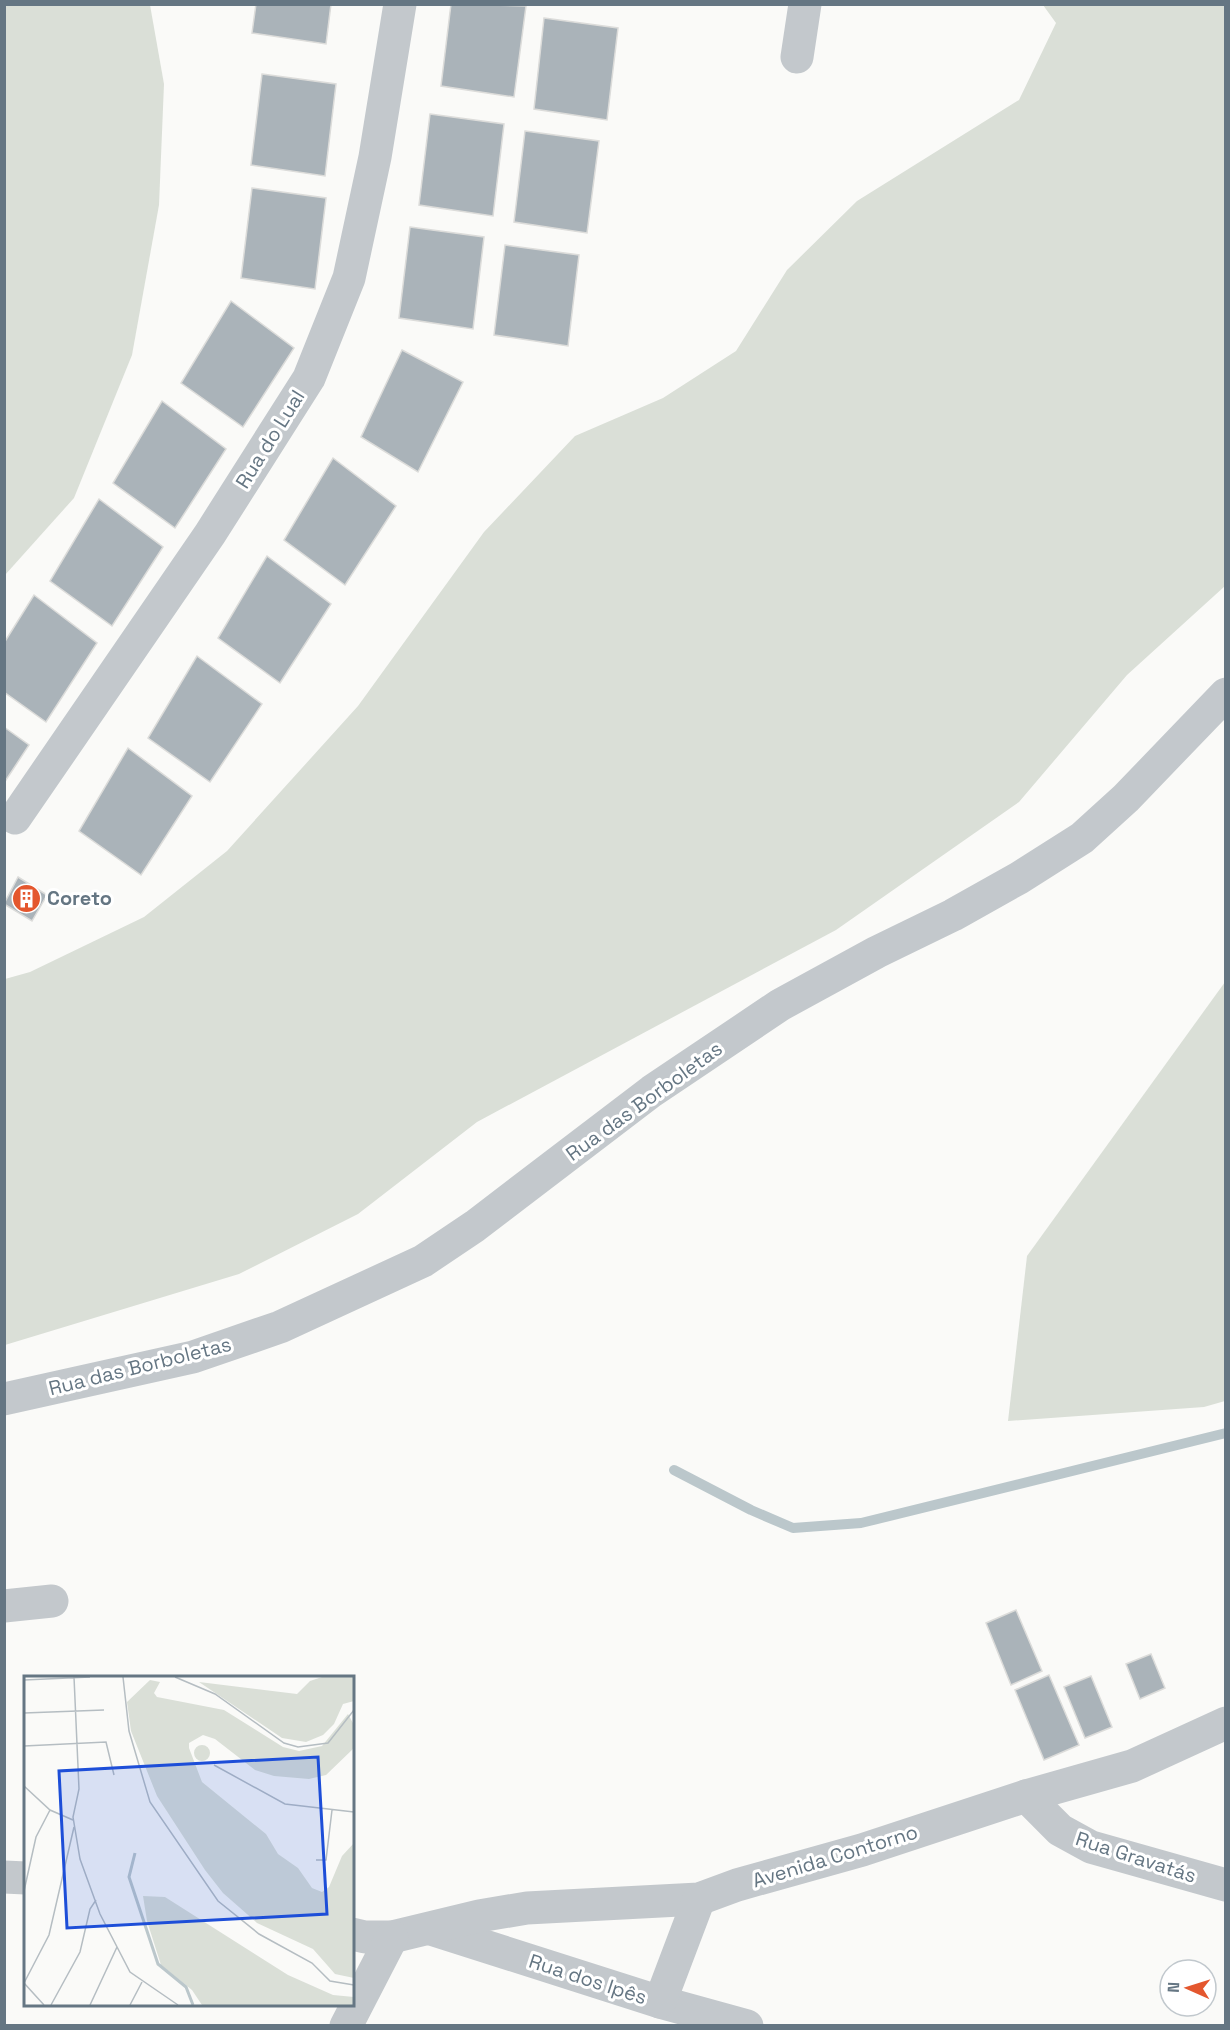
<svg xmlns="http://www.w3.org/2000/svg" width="1230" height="2030" font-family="'Space Grotesk',sans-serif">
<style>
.green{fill:#dadfd7}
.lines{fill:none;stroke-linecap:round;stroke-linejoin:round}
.stream{stroke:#bbc7cb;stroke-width:10}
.building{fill:#aab3b9;stroke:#dcdcda;stroke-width:1.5}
.minor{stroke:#c3c8cc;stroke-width:33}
.labels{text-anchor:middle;stroke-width:6;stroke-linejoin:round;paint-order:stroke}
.street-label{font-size:20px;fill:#657683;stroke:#fff}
.poi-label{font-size:20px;font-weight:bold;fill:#657683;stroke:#fff;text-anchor:start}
.inset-river{fill:none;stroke:#bbc7cb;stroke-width:3}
.inset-road{fill:none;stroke:#b5bdc2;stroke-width:1.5}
.view{fill:#1d4ed8;fill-opacity:0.15;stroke:#1d4ed8;stroke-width:3}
.inset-edge{fill:none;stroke:#657683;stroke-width:3}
</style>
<rect width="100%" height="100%" fill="#fafaf8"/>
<g class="green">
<path d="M5,4L150,5L164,84L159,205L132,355L74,498L5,575Z"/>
<path d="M1043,5H1225V586L1127,675L1019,802L836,930L477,1122L358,1214L239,1274L5,1345V979L30,972L144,917L227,851L358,706L484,532L575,436L663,398L736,351L787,270L857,201L1019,100L1056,23Z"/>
<path d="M1225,982V1401L1204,1407L1008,1421L1027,1256Z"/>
</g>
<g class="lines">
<path class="stream" d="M674,1470L751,1510L793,1528L861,1523L1226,1433"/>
</g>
<g class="building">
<path d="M256,4H331L326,44L252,33Z"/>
<path d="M451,4L526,6L514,97L441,86Z"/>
<path d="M544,18L618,28L607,120L534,109Z"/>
<path d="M262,74L336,84L325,176L251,165Z"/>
<path d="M430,114L504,124L493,216L419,205Z"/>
<path d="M525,131L599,141L587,233L514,222Z"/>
<path d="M252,188L326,198L315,289L241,278Z"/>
<path d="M410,227L484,237L473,329L399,318Z"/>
<path d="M505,245L579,255L568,346L494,335Z"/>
<path d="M231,301L294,348L243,427L181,383Z"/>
<path d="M402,350L463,382L418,472L361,437Z"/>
<path d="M162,401L226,449L175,528L113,483Z"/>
<path d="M333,458L396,506L345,585L284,540Z"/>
<path d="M99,499L163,547L112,626L50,581Z"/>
<path d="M267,556L331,604L280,683L218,638Z"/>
<path d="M34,595L97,643L46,722L4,692V643Z"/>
<path d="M197,656L262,704L210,782L148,738Z"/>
<path d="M4,727L29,745L4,783Z"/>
<path d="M128,748L192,796L141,875L79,831Z"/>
<path d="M18,877L47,895L32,921L4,904Z"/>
<path d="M1016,1610L1042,1671L1011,1685L986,1623Z"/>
<path d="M1151,1654L1165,1688L1140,1699L1126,1664Z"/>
<path d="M1049,1675L1079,1745L1044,1760L1015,1690Z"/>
<path d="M1091,1676L1112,1727L1085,1738L1064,1687Z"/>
</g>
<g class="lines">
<g class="minor">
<path d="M797,57L805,4"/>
<path d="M15,818L210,534L309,378L349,278L375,157L400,4"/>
<path d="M4,1399L193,1357L280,1327L423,1261L475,1226L652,1091L780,1005L877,952L953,915L1019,878L1082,838L1126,798L1226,694"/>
<path d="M4,1606L52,1601"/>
<path d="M1026,1796L1060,1830L1091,1847L1226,1885"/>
<path d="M4,1877L26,1878"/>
<path d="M431,1929L660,2002L747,2026"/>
<path d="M352,1934L365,1937H392L479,1916L527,1908L699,1899L737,1885L862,1850L1026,1796L1132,1766L1226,1723"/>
<path d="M660,2002L699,1899"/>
<path d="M346,2026L392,1937"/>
</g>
</g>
<defs>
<symbol id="building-disc" viewBox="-11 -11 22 22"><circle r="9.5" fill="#e4572e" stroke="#fff"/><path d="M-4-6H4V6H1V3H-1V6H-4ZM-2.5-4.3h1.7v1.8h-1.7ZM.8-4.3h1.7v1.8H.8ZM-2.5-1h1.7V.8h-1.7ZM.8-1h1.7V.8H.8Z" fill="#fff"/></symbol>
</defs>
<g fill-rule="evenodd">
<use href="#building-disc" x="10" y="882" width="33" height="33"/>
</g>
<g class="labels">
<g class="street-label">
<text transform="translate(270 439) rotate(-58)" y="7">Rua do Lual</text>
<text transform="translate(644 1101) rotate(-36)" y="7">Rua das Borboletas</text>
<text transform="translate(140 1366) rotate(-14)" y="7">Rua das Borboletas</text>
<text transform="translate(835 1856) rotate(-17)" y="7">Avenida Contorno</text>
<text transform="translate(1136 1857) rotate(18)" y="7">Rua Gravatás</text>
<text transform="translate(588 1979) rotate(18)" y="7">Rua dos Ipês</text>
</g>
<g class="poi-label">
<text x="47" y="905">Coreto</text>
</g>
</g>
<g transform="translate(24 1676)">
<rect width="330" height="330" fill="#fafaf8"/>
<path d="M298,1H330V25L319,28L310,48L299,59L282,66L258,62L175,6L273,18L286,5ZM126,4L136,6L130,17L133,21L200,34L259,71L275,75L298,70L324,38L330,49V72L302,99L285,103L250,100L231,94L191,63L179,59L165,67V72L178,106L242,158L254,178L274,192L288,212L298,216L305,211L318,180L330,167V302L311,298L289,273L233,247L199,217L181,194L133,120L107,55L103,26ZM170 77a8 8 0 1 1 16 0a8 8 0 1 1-16 0ZM119,220L141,221L264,299L309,319L330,321V329H178L168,314L137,289L123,245Z" fill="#dadfd7"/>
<path class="inset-river" d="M111,177L105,201L134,288L162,311L169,329"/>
<path class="inset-road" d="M50,1L55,113L49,141L56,183L76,238L106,296L154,329M99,1L105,55L126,126L194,225L235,258L288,287L306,305L330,309M151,1L191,18L260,67L274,71L304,67L330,34M0,4L66,1M0,37L80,34M0,70L82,66L90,99M190,89L261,128L330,136M0,110L26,134L49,144M292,184H302L308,134M0,215L12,161L26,134M0,307L25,259L50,151M0,307L20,329M27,329L56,276L66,233L72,224M66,329L93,271M106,329L118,306"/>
<path class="view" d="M294,81L303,238L43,252L35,95Z"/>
<rect width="330" height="330" class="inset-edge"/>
</g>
<rect width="1230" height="2030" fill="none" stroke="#657683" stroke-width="12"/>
<g transform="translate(1188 1988) rotate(273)"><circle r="28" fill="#ffffff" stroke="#c1c8cd" stroke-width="1.5"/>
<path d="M0-4.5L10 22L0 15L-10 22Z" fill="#e4572e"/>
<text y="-9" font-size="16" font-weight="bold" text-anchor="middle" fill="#657683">N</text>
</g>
</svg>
